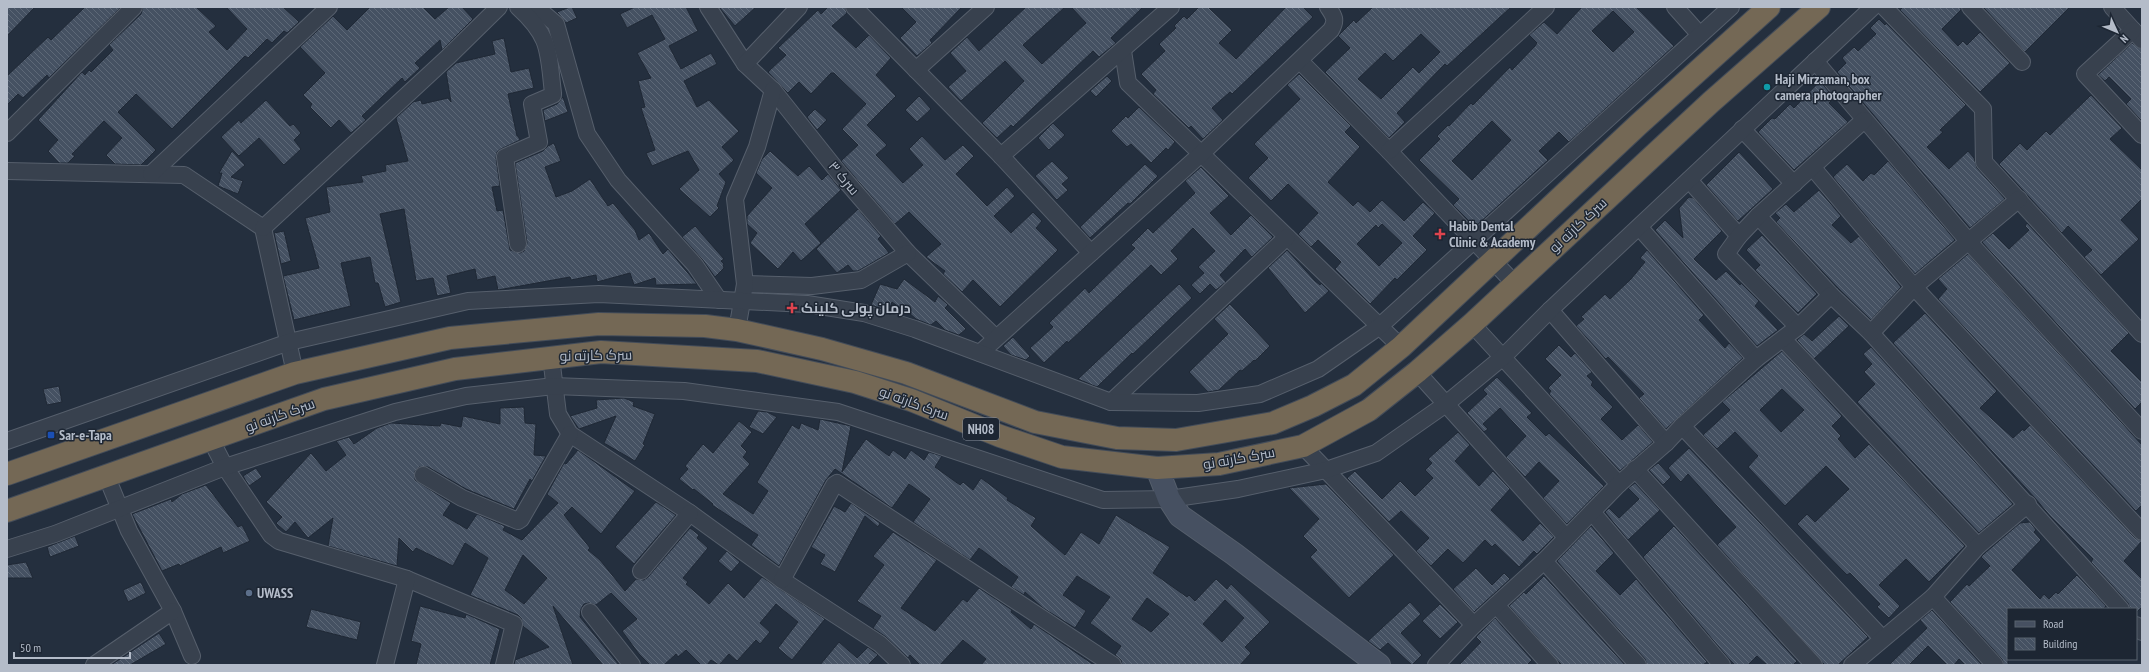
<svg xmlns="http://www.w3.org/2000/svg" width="2149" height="672" font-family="'PT Sans Narrow',Cairo,sans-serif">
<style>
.building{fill:url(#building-back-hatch);stroke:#1f2835;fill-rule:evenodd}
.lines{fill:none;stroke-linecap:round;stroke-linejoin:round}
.street-casing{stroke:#565f6c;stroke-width:18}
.secondary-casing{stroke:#565f6c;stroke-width:24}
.highway-casing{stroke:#434c59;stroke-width:24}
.street{stroke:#38414e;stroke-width:16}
.secondary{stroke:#465061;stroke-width:22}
.highway{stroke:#746855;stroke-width:22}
.culture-dot{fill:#0f9aa8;stroke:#1d2633;stroke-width:1.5}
.health-dot{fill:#e0444e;stroke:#1d2633;stroke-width:1.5}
.transit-dot{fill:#1a4fb4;stroke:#1d2633;stroke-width:1.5}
.service-dot{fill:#5c6f8a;stroke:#1d2633;stroke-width:1.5}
.labels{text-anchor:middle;stroke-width:3;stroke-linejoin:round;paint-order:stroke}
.shield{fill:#1d2633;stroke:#878f9c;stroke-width:1}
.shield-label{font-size:13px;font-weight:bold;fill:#b4bcc9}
.poi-label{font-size:14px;font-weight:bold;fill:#b4bcc9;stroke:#1d2633;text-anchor:start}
.street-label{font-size:14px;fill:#b4bcc9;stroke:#1d2633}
</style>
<defs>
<pattern id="building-back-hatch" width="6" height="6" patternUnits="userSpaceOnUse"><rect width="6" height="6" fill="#455162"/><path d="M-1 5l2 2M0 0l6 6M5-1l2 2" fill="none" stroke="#5d6877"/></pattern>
</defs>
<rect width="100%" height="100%" fill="#242f3e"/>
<g class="building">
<path d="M7,7H35L7,36Z"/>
<path d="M85,7H121L49,78L47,75L23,98L18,94L7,105V76L48,37L51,40Z"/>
<path d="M143,7H196L216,26L209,32L227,50L247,29L226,7H283L299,22L287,33L284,31L272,43L267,39L248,58L245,56L172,129L136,94L118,112L156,150L141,165L115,164L106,155L122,138L104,121L72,154L75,156L68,163H59L48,151L58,140L38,120L82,72L85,75L89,70L91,72L113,50L109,45L141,14Z"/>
<path d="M370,7H423L435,19L449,7H462L473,19L442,50L440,40L415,63L420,68L405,82L402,78L362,116L366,120L351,133L339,120L331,128L310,107L312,104L303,95L325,73L300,47L333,16L347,30Z"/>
<path d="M570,7H572L577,18L566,23L557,12Z"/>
<path d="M635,7H686L698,31L669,46L681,69L711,53L717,64L684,81L697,107L709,100L739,131L722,147L734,160L719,174L726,182L717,206L719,208L710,217L679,189L699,170L688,151L652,166L646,153L655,150L641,108L645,107L638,81L651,78L637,53L665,39L652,15L627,28L620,14Z"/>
<path d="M719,7H756L735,26Z"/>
<path d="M828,7H845L847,13L832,26L856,48L869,35L891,58L876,75L896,96L867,125L887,145L876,155L903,183L923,165L909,149L922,136L945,160L963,145L974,156L956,174L987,206L1007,187L1015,196L994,216L1011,233L1033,212L1042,221L1036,228L1058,250L1000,307L973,280L962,292L943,274L945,271L926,257L941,244L909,212L895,224L841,161L858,145L842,129L866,104L834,73H831L811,94L799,82L788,93L768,72L786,55L778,48L818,10L821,14Z"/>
<path d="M901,7H962L930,40L932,43L917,56L900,38L916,22Z"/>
<path d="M1026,7H1065L1023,45L1042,64L1086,23L1071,7H1143L1111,38L1116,43L1099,57L1093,51L1013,127L1011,125L997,138L982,123L1024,81L1005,61L961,101L948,87L966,71L950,53L967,37L979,51Z"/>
<path d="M1199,7H1208L1232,30L1219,43L1236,59L1286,7H1303L1313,17L1232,94L1230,92L1212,108L1223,120L1203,139L1191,126L1189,128L1153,94L1156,90L1141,74L1165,51L1159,44L1176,28L1174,26L1184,16L1187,19Z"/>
<path d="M1373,7H1511L1447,66L1445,64L1397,113L1405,122L1389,138L1325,72L1350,48L1338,36L1354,20L1356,23ZM1421,34L1440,52L1419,73L1413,67L1381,99L1358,79L1385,53L1393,61Z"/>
<path d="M1582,7H1636L1674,46L1569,142L1559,132L1539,151L1548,160L1475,227L1453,205L1459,199L1419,160L1440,139L1437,136L1448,125L1449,126L1471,103L1473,105L1510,67L1512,70L1535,46L1537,43L1529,35L1544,22L1557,34ZM1613,11L1634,32L1613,52L1592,31ZM1492,121L1511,140L1472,180L1452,161Z"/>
<path d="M1903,7H1961V10L1942,29L1958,46L1963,41L1967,45L1980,32L2010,63L1980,92L1900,10Z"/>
<path d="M1983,7H2070L2025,52Z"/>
<path d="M1879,19L1885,25L1886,23L1966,105L1940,130L1943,132L1927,147L1949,169L1968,151L1974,158L1977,168L2005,199L1970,228L1837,72L1846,63L1842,58L1854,47L1858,51L1876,34L1870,28Z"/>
<path d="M504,38L511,72L529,68L534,88L508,94L517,136H518L520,140L501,149L497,152L496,158L500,186L492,187L497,211L503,210L510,250L520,253L524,251L527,243L515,163L543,151L548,146L554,143L561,161L545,167L556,197L572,191L590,179L608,206L613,203L635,230L639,240L649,233L663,254L668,249L697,284L656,285L655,278L634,285L630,273L597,282L596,275L571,280L570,277L498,290L495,276L477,280L475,269L447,276L451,293L437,296L433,278L416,281L404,209L380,214L401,302L385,307L378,283H375L370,257L341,263L351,306L294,320L283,276L319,268L305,218L330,212L326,187L363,182L361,176L386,171L385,165L408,161L396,118L413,102L421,100L422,104L448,98L451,102L446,72L456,63L495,54L492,41Z"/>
<path d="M2132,43L2142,49V121L2126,104L2131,99L2109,77L2105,81L2098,75Z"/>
<path d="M1299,74L1351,126L1345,132L1360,147L1328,182L1353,206L1358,201L1370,212L1382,200L1404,221L1423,202L1435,213L1413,236L1427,250L1397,280L1395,278L1370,304L1335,269L1341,262L1318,240L1311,247L1298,234L1318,213L1288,184L1271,201L1248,178L1268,158L1254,144L1300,99L1287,85ZM1382,224L1402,243L1379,266L1357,244L1376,225L1378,228Z"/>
<path d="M1107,76L1112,81L1096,97L1090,91Z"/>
<path d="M1820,81L1834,98L1829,103L1848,122L1794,170L1758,132L1772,118L1775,119L1790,104L1794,108Z"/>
<path d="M2091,95L2122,128L2110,139L2142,170V199L2121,220L2139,239L2101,275L2084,257L2092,250L2068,226L2062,233L1999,164L2020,143L2027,150L2046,131L2050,135Z"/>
<path d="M919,96L931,109L917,122L905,110Z"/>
<path d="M563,97L568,112L545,121L543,110L557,104Z"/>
<path d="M266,100L290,126L293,124L301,133L294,140L301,149L284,165L259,138L239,156L221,137L239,120L241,123Z"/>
<path d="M1139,107L1175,142L1168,150L1166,148L1151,163L1131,144L1127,147L1111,131L1126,116L1128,118Z"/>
<path d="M815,109L827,120L817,130L807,117Z"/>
<path d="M1053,123L1065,135L1049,150L1038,138Z"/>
<path d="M232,151L245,165L231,177L243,181L238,194L218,186L222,173H219Z"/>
<path d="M770,151L798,176L809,166L822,180L828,174L841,190L805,224L821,243L801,261L793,252L778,269L750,243L757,233L747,224V216L772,188L756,173L762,159Z"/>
<path d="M1739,152L1773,189L1738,221L1706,185Z"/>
<path d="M1052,161L1069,178L1062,184L1068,190L1057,200L1035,176Z"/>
<path d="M1888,161L1955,240L1915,274L1833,177L1847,164L1863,181L1871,173L1874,175Z"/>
<path d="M1145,164L1158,176L1130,204L1128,203L1090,238L1080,227Z"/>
<path d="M1201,167L1229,196L1210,213L1231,235L1251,215L1273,237L1252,257L1245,249L1220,275L1226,282L1216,290L1210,284L1200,294L1191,285L1204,273L1198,267L1215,251L1193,228L1171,251L1178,259L1161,275L1151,265L1068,343L1067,341L1044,363L1030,348L1053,327L1049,323L1085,288L1089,293L1135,248L1131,245L1148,228L1153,233L1195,193L1185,181Z"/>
<path d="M1819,190L1841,216L1832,225L1851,243L1859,236L1901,287L1871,320L1838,288L1776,222L1780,218L1775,213L1786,204L1794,212Z"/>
<path d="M1689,197L1693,198L1722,231L1694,259L1716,280L1726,271L1740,285L1741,283L1759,301L1755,306L1778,330L1757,346L1655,230L1665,220L1683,238L1679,208Z"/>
<path d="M858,209L881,236L878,239L889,253L858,271H853L848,265L837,273L816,249Z"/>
<path d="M2027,223L2129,333L2111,351L2142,382V402L2135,409L1982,242L1993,233L2009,249L2029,230L2025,226Z"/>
<path d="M695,226L724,259L721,261L724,264L723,266L724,268L715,277L702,259L682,237Z"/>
<path d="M284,231L291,261L281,264L274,233Z"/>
<path d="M1762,235L1817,294L1798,313L1755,270L1760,265L1746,250Z"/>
<path d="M1287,250L1315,281L1320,285L1321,283L1329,291L1305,313L1268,268Z"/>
<path d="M1647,250L1704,315L1699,320L1725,348L1729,343L1743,358L1666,429L1639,398L1644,394L1608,357L1606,359L1576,326L1584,319L1581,317L1605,294L1610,299L1631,279L1645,262L1640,258Z"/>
<path d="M1968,254L2142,445V505L2136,511L1938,299L1947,289L1938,279Z"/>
<path d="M904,279L935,302L938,296L948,305L945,308L966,329L959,335L945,330L936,321L931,325L916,319L908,312L907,313L892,302L889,311L871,305L880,284L897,289Z"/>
<path d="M1179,284L1192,298L1133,354L1132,353L1097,387L1078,379Z"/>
<path d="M1230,304L1270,346L1255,361L1254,360L1242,371L1240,370L1219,390L1208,392L1189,372L1228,334L1214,319Z"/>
<path d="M1925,313L1997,391L1980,408L2013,438L2023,429L2024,431L2030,425L2135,538L2142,541L2124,561L2142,579V607L2136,613V609L2130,608L2128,603L2091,562L2093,559L2050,516L2035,498L1893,343Z"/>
<path d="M1839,316L1849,326L1814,359L1797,340L1804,334L1812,341Z"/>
<path d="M1013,337L1030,356L1026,360L1011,355L1003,346Z"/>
<path d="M1559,345L1571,357L1575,353L1592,372L1587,376L1593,382L1591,385L1613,407L1601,419L1622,440L1638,425L1653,442L1620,471L1549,394L1551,391L1548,388L1561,375L1545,359Z"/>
<path d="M1871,347L2013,504L1979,533L1857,402L1875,384L1864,372L1872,364L1863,354Z"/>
<path d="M1782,351L1842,416L1832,426L1841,436L1838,439L1855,458L1869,444L1965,546L1929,582L1906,559L1879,585L1900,606L1889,618L1877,607L1880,604L1850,573L1847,575L1797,524L1807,514L1815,522L1849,489L1826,466L1785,506L1748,467L1758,456L1735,432L1717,449L1703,435L1730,410L1722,402ZM1782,389L1804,410L1781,432L1760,410Z"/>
<path d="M1497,377L1532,413L1527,417L1546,436L1549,433L1604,486L1567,524L1543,498L1559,481L1539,462L1525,477L1506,457L1526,436L1500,408L1483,424L1488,429L1484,432L1467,413L1487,394L1483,390Z"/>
<path d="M59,386L62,402L47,405L43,389Z"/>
<path d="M624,398L634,402L633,406L655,414L643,444L645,445L635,461L604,443L616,416L579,429L570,416L597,408L596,400Z"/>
<path d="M524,407L525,423L536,424L534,455L546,456L532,481L530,479L514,509L466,489L428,467H419L415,471V480L451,503L443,515L467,529L477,514L505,526L503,530L522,540L558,503L547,494L564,463L566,464L578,450L635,491L601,534L572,507L564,515L590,548L588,550L600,560L625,591L636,579L644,580L648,577L690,528L699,535L697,538L708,548L683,578L688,582L686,584L709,604L728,583L744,598L762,577L825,619L792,660L778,648L798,622L776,604L760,623L770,632L760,644L756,640L737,661L729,654L719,665L711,660L707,665H701L686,650L678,657L676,654L664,665H650L639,654L622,631L637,619L611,593L596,605L589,603L584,604L581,609L580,617L619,665H603L553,606L573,665H514L515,660L549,647L523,626L521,618L518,615L470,595L488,558L465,543L453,566L416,548L413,552L399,538L397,566L328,546L333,518L308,538L295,522L286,532L276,523L282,517L266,502L311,453L326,471L346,455L336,441L349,437L354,444L377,428L391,423L440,426L441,423L461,427L463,416L500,424V408ZM523,555L547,578L524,604L505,590Z"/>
<path d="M758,411L767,412L777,417L763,434L749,427Z"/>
<path d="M820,419L851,426L842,472L866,439L889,456L893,450L905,459L911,450L924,460L929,452L942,456L935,467L960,485L963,482L973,490L981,478L1008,498L1007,500L1036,518L1031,526L1065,555L1081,532L1099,544L1116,515L1170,547L1153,573L1187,597L1189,595L1195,601L1216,579L1227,589L1231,584L1270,622L1245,647L1251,653L1240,665H1122L1121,660L1115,655L1121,646L1090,623L1110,597L1077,576L1063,595L1086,611L1075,628L1043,608L1025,592L1024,595L1011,587L1018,577L979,548L970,560L913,522L930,499L909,484L892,508L835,469L826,480L779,566L751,545L758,535L712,505L713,504L694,489L693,490L679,479L688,469L685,466L703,444L713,453L739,421L752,432L741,446L747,452L743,457L750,464L723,494L753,514L768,491L757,482L792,425L799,429L801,423L818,430ZM1147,598L1169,614L1151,632L1132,619ZM1225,600L1244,618L1222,642L1203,624Z"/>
<path d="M1458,432L1470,445L1455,461L1479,486L1493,471L1510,489L1491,510L1523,541L1540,523L1554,537L1537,554L1534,551L1519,567L1495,544L1492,547L1485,540L1463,563L1448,549L1431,566L1416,551L1429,538L1401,511L1389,522L1347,478L1355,471L1382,499L1400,481L1415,496L1433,478L1425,470L1432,463L1428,459Z"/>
<path d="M1689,448L1868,637L1838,665H1825L1823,663L1717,545L1736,527L1688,474L1681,482L1668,468Z"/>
<path d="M1658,463L1671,477L1663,485L1649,470Z"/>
<path d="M256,468L262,477L249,486L243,476Z"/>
<path d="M1635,483L1660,510L1628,540L1605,512L1609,508L1619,518L1639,499L1628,488Z"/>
<path d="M1326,484L1394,555L1349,598L1310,557L1317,550L1303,536L1319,519L1289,488Z"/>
<path d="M206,485L238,527L242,525L250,541L223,553L221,547L180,566L179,564L162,571L132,514L171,499L172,502L182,494Z"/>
<path d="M656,502L676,515L634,564L615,547Z"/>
<path d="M851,503L880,523L878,527L865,516L835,572L820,564L825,555L811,547L834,506L845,512Z"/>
<path d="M2030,522L2036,530L2034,532L2041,540L2012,570L2040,599L2044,594L2049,599L2056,592L2058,594L2077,575L2106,606L2103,609H2008V665H2004L2002,659L1950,602L1967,584L1969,586L1990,566L1981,557L1985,553L2020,523Z"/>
<path d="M1591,526L1614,553L1596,571L1620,595L1636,579L1707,662L1703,665H1647L1645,659L1557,561Z"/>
<path d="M1674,526L1797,661L1793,665H1767L1757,656L1748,665H1735L1729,659L1643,557Z"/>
<path d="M893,532L937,560L901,608L935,631L963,599L967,602L979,588L1012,610L1011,612L1031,629L1034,624L1094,665H981L986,659L963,640L940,665H920L910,655L908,658L886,637L873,628L881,616L857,601L884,565L873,556Z"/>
<path d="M75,536L79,546L50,557L47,547Z"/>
<path d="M727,551L740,562L731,572L718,561Z"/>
<path d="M26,562L33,578H7V565Z"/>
<path d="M1476,568L1492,585L1504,573L1510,579L1474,612L1453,589Z"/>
<path d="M1544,576L1625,665H1562L1558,661L1509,606L1524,592L1526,594Z"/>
<path d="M141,582L146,593L128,602L123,590Z"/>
<path d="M1410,602L1421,614L1401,633L1422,655L1412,665L1388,643L1380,650L1368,641Z"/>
<path d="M1440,604L1458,622L1440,639L1422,621Z"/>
<path d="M420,606L465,618L466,614L500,629L490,665H416L421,644L411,641Z"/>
<path d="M311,609L361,622L357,640L306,627Z"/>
<path d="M1932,610L1982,665H1965L1959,659L1954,665H1947L1928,646L1909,665H1889L1927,628L1920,620Z"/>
<path d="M1495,618L1532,660L1527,665H1459L1481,642L1476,637Z"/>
<path d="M159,633L166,644L130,665H111Z"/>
<path d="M839,642L857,658L868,647L878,655L868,665H820Z"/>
</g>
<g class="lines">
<defs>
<g id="street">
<path d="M536,7L556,24L587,134L618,180L695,265L719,300"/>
<path d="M708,7L745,64L773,90L839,173L908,253L995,337"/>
<path d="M854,7L1001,156L1091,253"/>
<path d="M1675,7L1700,35"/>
<path d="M1884,7L1983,109L1984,162L2142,334"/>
<path d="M1970,7L2022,62"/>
<path d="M2112,7L2142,40"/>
<path d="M2133,30L2085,74L2142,135"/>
<path d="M1123,51L1128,83L1401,347"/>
<path d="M1300,61L1389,151L1515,284"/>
<path d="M1815,61L1969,242L2142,431"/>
<path d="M745,64L799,7"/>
<path d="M916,70L986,7"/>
<path d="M1742,129L1794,184"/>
<path d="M7,133L134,7"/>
<path d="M1389,151L1546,7"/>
<path d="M1001,156L1171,7"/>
<path d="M1813,168L1914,287L2142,532"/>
<path d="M7,171L184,175L263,228L295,373"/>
<path d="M151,174L329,7"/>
<path d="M1689,180L1739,236"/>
<path d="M1758,216L1831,295L1871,333L2121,609"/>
<path d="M263,228L448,57L499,7"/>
<path d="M1640,228L1756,359"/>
<path d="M518,244L505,157L539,142L532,104L553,95V93C548,51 551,37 518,7"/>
<path d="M745,284L812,286L861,280L908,253"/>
<path d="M1550,310L1666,443"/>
<path d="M1472,324L1619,484"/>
<path d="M1798,327L1726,254L1739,236L1758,216L1864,120"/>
<path d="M737,330L745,284L735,199L757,147L773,90"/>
<path d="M1871,333L1914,287L2019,199"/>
<path d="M1783,339L1978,546"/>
<path d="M980,353L1201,154L1331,30C1337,20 1334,16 1328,7"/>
<path d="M551,357L558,414L570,434L690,513L782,580L880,644L902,665"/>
<path d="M1417,372L1566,537"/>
<path d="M1111,402L1287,237"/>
<path d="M1682,426L1882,638"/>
<path d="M211,440L225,467L271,535L279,541L407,579L514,624L504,665"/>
<path d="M7,441L289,342L468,301L599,294L807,304L864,313L915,329L1111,402L1198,403L1260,394L1318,369L1380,326L1731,7"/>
<path d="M1303,446L1474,625"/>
<path d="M1635,469L1814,665"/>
<path d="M106,475L129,531L173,611L192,656"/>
<path d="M423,475L462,498L518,521L521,519L570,434"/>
<path d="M1592,512L1722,665"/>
<path d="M7,549L55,534L225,467L395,412L466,396L554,386L684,391L838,412L1103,500L1169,499L1238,489L1326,470L1376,453L1446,404L1503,357L1550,310L1873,7"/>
<path d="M1544,561L1638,665"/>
<path d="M641,571L690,513"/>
<path d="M782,580L834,485L837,483L1113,665"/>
<path d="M1933,597L1995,665"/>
<path d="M1496,605L1550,665"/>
<path d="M590,612L632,665"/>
<path d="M2136,625L2142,632"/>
<path d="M94,665L173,611"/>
<path d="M385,665L407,579"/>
<path d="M1436,665L1474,625L1544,561L1619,484L1666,443L1682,426L1756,359L1798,327L1831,295"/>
<path d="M1852,665L1933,597L1978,546L2028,504"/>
</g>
<path id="secondary" d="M1157,468L1169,499L1180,516L1234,554L1379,665"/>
<g id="highway">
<path d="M7,474L295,373L450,338L599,324L705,326L737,330L822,349L906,373L1035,422L1117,438L1176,440L1273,423L1313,406L1354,385L1401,347L1639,124L1769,7"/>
<path d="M7,511L324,399L455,369L601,352L757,361L855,382L911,400L1000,436L1062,457L1157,468L1219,464L1303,446L1369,410L1417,372L1472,324L1711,102L1819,7"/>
</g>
</defs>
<use href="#street" class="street-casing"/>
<use href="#secondary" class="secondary-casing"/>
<use href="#highway" class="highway-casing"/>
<use href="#street" class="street"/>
<use href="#secondary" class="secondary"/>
<use href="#highway" class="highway"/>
</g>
<circle class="culture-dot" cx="1767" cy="87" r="4"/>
<g class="health-dot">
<path d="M1438 228h4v4h4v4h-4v4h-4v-4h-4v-4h4z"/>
<path d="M790 302h4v4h4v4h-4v4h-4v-4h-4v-4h4z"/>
</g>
<rect class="transit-dot" x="47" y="431" width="8" height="8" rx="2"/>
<circle class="service-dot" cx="249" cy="593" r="4"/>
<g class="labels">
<rect class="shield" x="963" y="418" width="36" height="22" rx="3"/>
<g class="shield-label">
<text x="981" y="434">NH08</text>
</g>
<g class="poi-label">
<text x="1775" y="84">Haji Mirzaman, box<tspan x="1775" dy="16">camera photographer</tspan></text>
<text x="1449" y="231">Habib Dental<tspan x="1449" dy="16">Clinic &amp; Academy</tspan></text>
<text x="801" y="313">درمان پولی کلینک</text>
<text x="59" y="440">Sar-e-Tapa</text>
<text x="257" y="598">UWASS</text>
</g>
<g class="street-label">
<text transform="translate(844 178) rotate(50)" y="5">سرک ۳</text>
<text transform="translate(1578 225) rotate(-43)" y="5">سرک کارته نو</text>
<text transform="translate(596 355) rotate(-1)" y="5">سرک کارته نو</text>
<text transform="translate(914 403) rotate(20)" y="5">سرک کارته نو</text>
<text transform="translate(280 415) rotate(-20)" y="5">سرک کارته نو</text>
<text transform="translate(1239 458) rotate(-10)" y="5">سرک کارته نو</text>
</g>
</g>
<rect width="2149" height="672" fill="none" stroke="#b4bcc9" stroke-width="16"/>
<rect x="2007" y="608" width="130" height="52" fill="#1d2633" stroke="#59626f"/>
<rect x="2015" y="621" width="20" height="6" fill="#465061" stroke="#59626f"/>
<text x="2043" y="628" font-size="12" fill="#b4bcc9">Road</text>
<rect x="2015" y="638" width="20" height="12" fill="url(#building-back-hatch)" stroke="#59626f"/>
<text x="2043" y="648" font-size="12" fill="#b4bcc9">Building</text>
<g transform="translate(2117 32) rotate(134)" stroke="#1d2633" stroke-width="3" paint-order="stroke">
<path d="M0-3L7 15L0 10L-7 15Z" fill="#b4bcc9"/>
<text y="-6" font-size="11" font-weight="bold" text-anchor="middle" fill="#b4bcc9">N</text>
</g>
<path d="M14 652v6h116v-6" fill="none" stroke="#b4bcc9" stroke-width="2"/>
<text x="20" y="652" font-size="12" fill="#b4bcc9" stroke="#1d2633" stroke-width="3" paint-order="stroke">50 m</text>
</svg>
